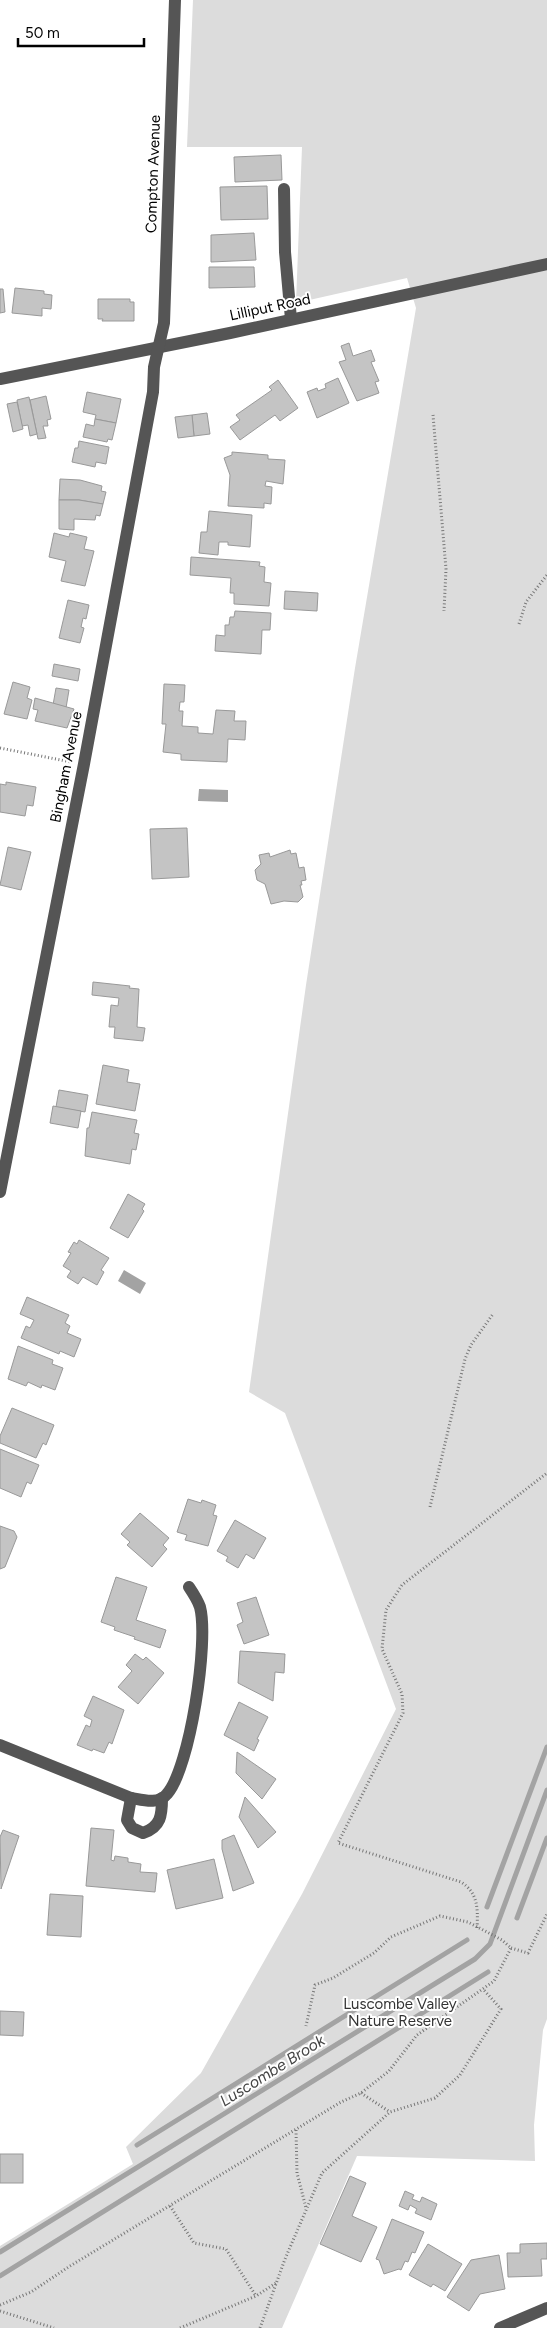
<svg xmlns="http://www.w3.org/2000/svg" width="547" height="2328" font-family="Figtree,sans-serif">
<style>
.green{fill:#dcdcdc}
.water{fill:#a3a3a3}
.lines{fill:none;stroke-linecap:round;stroke-linejoin:round}
.stream{stroke:#a3a3a3;stroke-width:5}
.building{fill:#c4c4c4;stroke:#999}
.path{stroke:#777;stroke-width:3;stroke-dasharray:1 2.5;stroke-linecap:butt}
.minor{stroke:#555;stroke-width:12}
.labels{text-anchor:middle;stroke-width:4;stroke-linejoin:round;paint-order:stroke}
.street-label{font-size:15px;fill:#000;stroke:#fff}
.park-label{font-size:15px;fill:#333;stroke:#fff}
.water-label{font-size:16px;font-style:italic;fill:#444;stroke:#fff}
</style>
<rect width="100%" height="100%" fill="#fff"/>
<path class="green" d="M193,0H547V2019L543,2030L534,2125L535,2161L357,2156L282,2328H0V2246L133,2164L126,2147L201,2073L302,1894L396,1709L285,1413L249,1392L306,985L355,668L416,308L407,278L296,303L302,147H187Z"/>
<g class="water">
<path d="M199,789L228,790V802L198,801Z"/>
<path d="M124,1270L146,1283L140,1294L118,1281Z"/>
</g>
<g class="lines">
<g class="stream">
<path d="M487,1907L547,1747"/>
<path d="M517,1918L547,1838"/>
<path d="M137,2145L467,1940"/>
<path d="M0,2252L475,1959L490,1944L547,1790"/>
<path d="M0,2276L488,1972"/>
</g>
</g>
<g class="building">
<path d="M281,155L282,180L235,182L234,157Z"/>
<path d="M267,186L268,219L221,220L220,187Z"/>
<path d="M254,233L256,260L211,262V235Z"/>
<path d="M209,267H254L255,287L209,288Z"/>
<path d="M15,288L44,291V294L52,295L51,309L42,308V316L12,313Z"/>
<path d="M0,289H3L5,312L0,313Z"/>
<path d="M98,299H130V302H134V321H102L103,319H98Z"/>
<path d="M349,343L353,356L371,350L375,361L371,362L379,381L375,382L379,393L357,401L339,362L346,360L341,346Z"/>
<path d="M338,378L349,403L317,418L307,392L317,388L318,391L326,388L325,384Z"/>
<path d="M278,380L298,408L280,421L275,415L240,440L230,427L240,420L236,415L272,390L269,387Z"/>
<path d="M87,392L121,399L116,423L95,419L96,415L83,412Z"/>
<path d="M46,396L51,419L47,420L48,426H43L46,438L38,439L30,400Z"/>
<path d="M29,397L37,434L30,436L28,425L22,426L17,400Z"/>
<path d="M17,402L23,429L13,432L7,404Z"/>
<path d="M207,413L210,434L194,436L192,415Z"/>
<path d="M192,415L194,436L178,438L175,417Z"/>
<path d="M95,419L116,423L112,440L108,439L107,442L83,437L86,424L94,426Z"/>
<path d="M79,441L109,447L106,464L96,462L95,467L72,462L75,448H78Z"/>
<path d="M232,452L268,455V459L285,460L283,484L266,481L265,486L272,487L271,504L264,503V508L228,506L230,475L224,458L232,455Z"/>
<path d="M60,479L80,480L102,486L101,491L106,492L103,504L79,500H59Z"/>
<path d="M59,500H79L103,504L100,516L96,515L95,520L74,519V530L59,529Z"/>
<path d="M209,511L252,515L250,547L228,545V542H219L218,555L199,553L201,532H207Z"/>
<path d="M54,533L69,537L70,533L87,537L84,549L94,551L85,586L61,581L66,561L49,557Z"/>
<path d="M191,557L260,562L259,566L265,567L264,582L271,583L269,606L234,604V593H230L231,578L190,575Z"/>
<path d="M285,591L318,593L317,611L284,609Z"/>
<path d="M68,600L89,605L86,619L83,618L81,627L84,628L80,643L59,638Z"/>
<path d="M235,611L271,613L270,630H262L261,654L215,651L216,635L225,636V625H229L230,617H234Z"/>
<path d="M54,664L80,669L78,681L52,676Z"/>
<path d="M13,682L30,687L27,698L32,700L27,719L4,714Z"/>
<path d="M164,684L185,685L184,702H180L179,711H183L182,726L198,727V733L213,734L216,710L235,711L234,721H246L245,740L228,739L227,762L181,760V754L163,752L166,724H162Z"/>
<path d="M56,688L69,690L66,708L53,705Z"/>
<path d="M35,698L74,709L67,728L35,721L38,710L33,709Z"/>
<path d="M6,782L36,787L33,806L27,805L25,816L0,812V784L6,785Z"/>
<path d="M187,828L189,877L152,879L150,829Z"/>
<path d="M8,847L31,852L21,890L0,885Z"/>
<path d="M290,850L291,854L296,853L299,868L304,867L306,880L301,881L302,885H300L303,897L298,902L284,901L271,904L265,884L257,880L255,870L261,864L259,855L269,853L270,857Z"/>
<path d="M93,982L130,986L129,988L139,989L137,1027L145,1028L143,1041L114,1038L115,1027H109L111,1005L118,1006L119,998L92,995Z"/>
<path d="M103,1065L129,1070L127,1082L140,1084L135,1111L96,1104Z"/>
<path d="M59,1090L88,1095L85,1112L56,1107Z"/>
<path d="M53,1106L81,1111L78,1128L50,1123Z"/>
<path d="M92,1112L137,1120L134,1133L139,1134L136,1150L132,1149L130,1164L85,1156L87,1128H89Z"/>
<path d="M128,1194L145,1204L142,1209L144,1211L128,1238L110,1228Z"/>
<path d="M79,1240L109,1258L101,1270L104,1272L97,1285L83,1277L78,1284L67,1277L71,1271L63,1266L71,1253L68,1252L74,1242L77,1244Z"/>
<path d="M27,1297L69,1315L65,1323L70,1326L67,1333L81,1339L74,1357L60,1351L59,1354L21,1338L26,1326L30,1328L34,1320L20,1314Z"/>
<path d="M18,1346L53,1360L52,1364L63,1368L55,1390L42,1385L41,1388L28,1382L26,1386L8,1379Z"/>
<path d="M12,1408L54,1425L46,1445L43,1443L36,1458L0,1443V1436Z"/>
<path d="M0,1449L39,1465L31,1484L27,1482L21,1497L0,1488Z"/>
<path d="M188,1499L201,1503L202,1500L216,1505L213,1515L217,1516L208,1546L185,1540L187,1535L177,1532Z"/>
<path d="M140,1513L169,1538L163,1545L167,1549L152,1567L127,1545L130,1542L121,1534Z"/>
<path d="M235,1520L266,1538L254,1559L246,1554L238,1568L226,1561L228,1557L217,1551Z"/>
<path d="M0,1526L14,1531L17,1537L5,1567L0,1569Z"/>
<path d="M116,1577L147,1587L136,1620L166,1630L160,1648L134,1639L135,1637L114,1630L115,1627L101,1622Z"/>
<path d="M256,1597L269,1635L244,1644L237,1625L243,1622L237,1603Z"/>
<path d="M240,1651L285,1654L284,1673L275,1672L273,1701L238,1683Z"/>
<path d="M135,1654L143,1660L146,1657L164,1673L138,1704L118,1687L132,1671L126,1665Z"/>
<path d="M93,1696L124,1710L112,1744L109,1742L104,1753L93,1749L92,1751L77,1745L86,1725L90,1727L92,1720L84,1716Z"/>
<path d="M239,1702L268,1717L257,1739L259,1740L254,1751L224,1735Z"/>
<path d="M237,1752L276,1779L262,1799L236,1773Z"/>
<path d="M245,1797L276,1832L258,1848L239,1817Z"/>
<path d="M91,1828L114,1830L111,1860L114,1861L115,1856L128,1858V1862L141,1864L140,1872L157,1873L155,1892L86,1886Z"/>
<path d="M3,1830L19,1836L1,1889L0,1837Z"/>
<path d="M234,1835L254,1883L233,1891L222,1849V1840Z"/>
<path d="M214,1859L223,1898L176,1909L167,1870Z"/>
<path d="M50,1894L83,1896L81,1937L47,1935Z"/>
<path d="M0,2011L24,2012L23,2036L0,2035Z"/>
<rect x="0" y="2154" width="23" height="29"/>
<path d="M350,2176L366,2183L352,2216L377,2227L361,2262L320,2244Z"/>
<path d="M405,2191L414,2195L412,2199L420,2202L422,2197L437,2204L431,2220L415,2213L417,2209L410,2205L408,2210L399,2206Z"/>
<path d="M392,2219L424,2232L415,2253L412,2252L408,2262L405,2261L401,2270L399,2269L384,2274L379,2260L376,2259Z"/>
<path d="M547,2243V2259H541L542,2276L508,2277L507,2253H520V2244Z"/>
<path d="M428,2244L462,2264L445,2291L433,2284L431,2287L409,2275Z"/>
<path d="M499,2255L505,2289L480,2294L469,2311L447,2297L471,2260Z"/>
</g>
<g class="lines">
<g class="path">
<path d="M433,415L446,569L444,611"/>
<path d="M519,624L526,602L547,575"/>
<path d="M0,748L71,762"/>
<path d="M430,1507L465,1359L471,1345L493,1314"/>
<path d="M477,1928C478,1908 478,1893 461,1882L338,1843L403,1713L402,1694L382,1649L386,1610L402,1585L547,1473"/>
<path d="M511,1948L528,1953L547,1914"/>
<path d="M361,2093L390,2112"/>
<path d="M296,2130L297,2173L306,2208"/>
<path d="M170,2206L194,2243L226,2249L256,2296"/>
<path d="M0,2305L31,2292L70,2266L341,2102L361,2093L389,2071L417,2035L494,1981L511,1948L502,1940L468,1922L440,1916L391,1937L374,1953L333,1978L315,1985L306,2026"/>
<path d="M0,2311L54,2328"/>
<path d="M180,2328L256,2296L276,2283"/>
<path d="M260,2328L285,2259L322,2173L390,2112L435,2098L460,2075L501,2009L483,1989"/>
</g>
<g class="minor">
<path d="M284,189L285,252L291,319"/>
<path d="M0,379L230,333L547,264"/>
<path d="M0,1192L84,764L153,392L154,367L164,323L175,0"/>
<path d="M0,1745L131,1798C143,1800 158,1805 167,1794C190,1768 209,1641 200,1607C198,1601 193,1593 189,1587"/>
<path d="M131,1798L127,1820L132,1828L143,1833C161,1827 162,1815 162,1798"/>
<path d="M500,2328L547,2308"/>
</g>
</g>
<g class="labels">
<g class="street-label">
<text transform="translate(153 174) rotate(-88)" y="5">Compton Avenue</text>
<text transform="translate(270 307) rotate(-12)" y="5">Lilliput Road</text>
<text transform="translate(66 767) rotate(-79)" y="5">Bingham Avenue</text>
</g>
<g class="park-label">
<text x="400" y="2009">Luscombe Valley<tspan x="400" dy="17">Nature Reserve</tspan></text>
</g>
<g class="water-label">
<text transform="translate(272 2070) rotate(-32)" y="6">Luscombe Brook</text>
</g>
</g>
<path d="M18 38v8h126v-8" fill="none" stroke="#000000" stroke-width="2.5"/>
<text x="25" y="38" font-size="15" fill="#000000" stroke="#ffffff" stroke-width="4" paint-order="stroke">50 m</text>
</svg>
